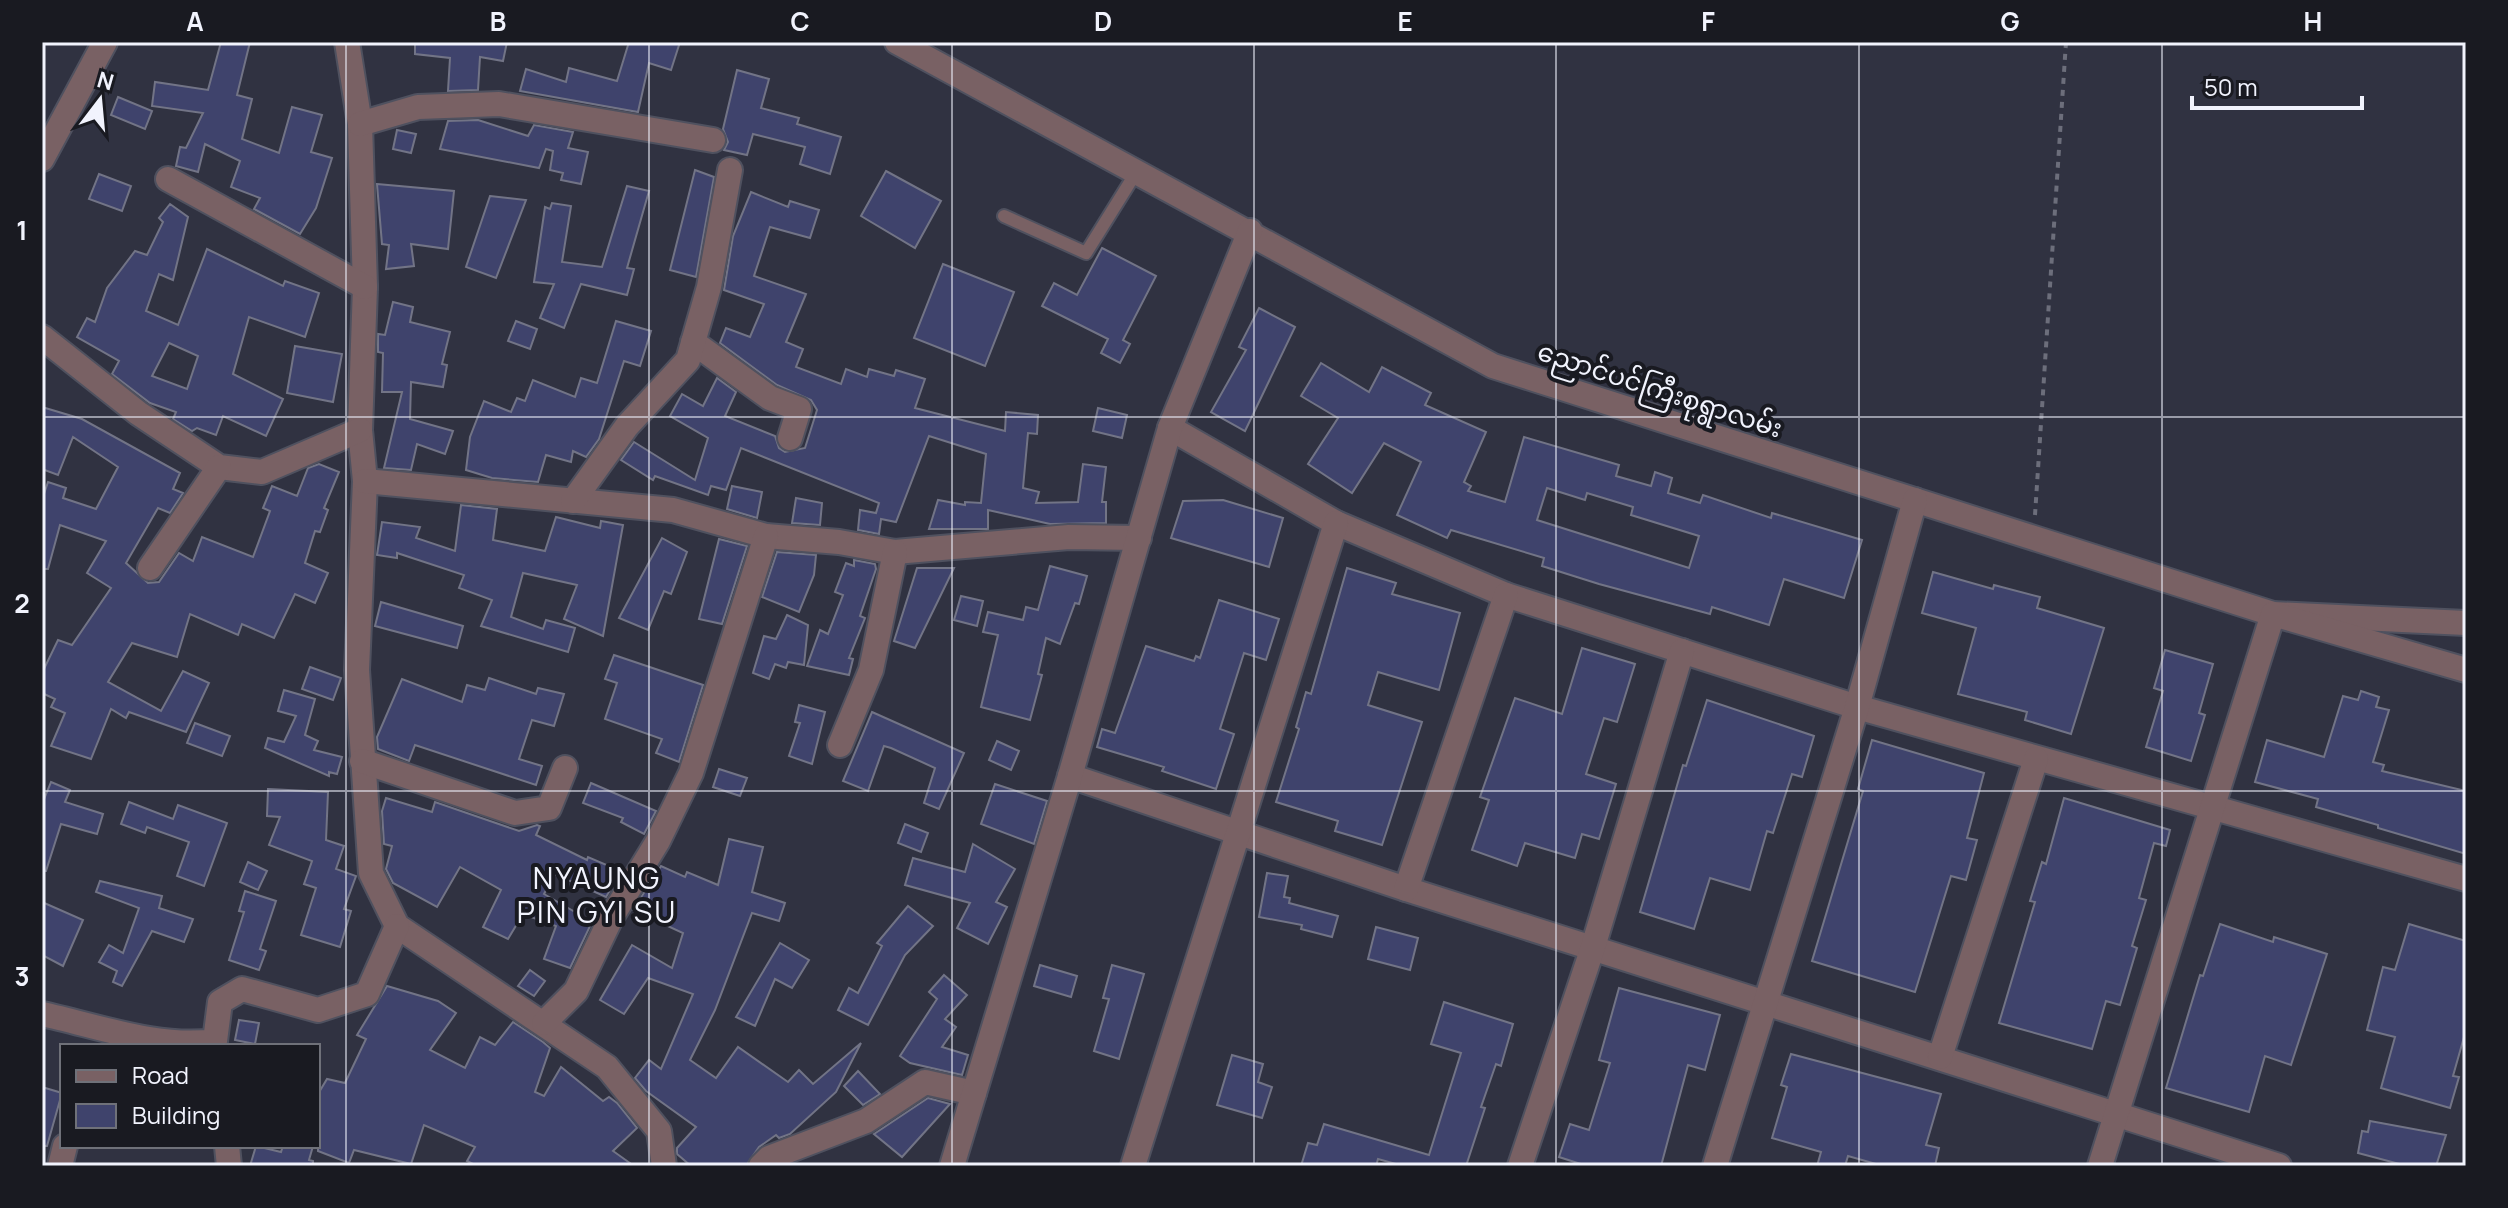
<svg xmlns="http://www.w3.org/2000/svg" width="2508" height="1208" font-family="Manrope,'Noto Sans Myanmar',sans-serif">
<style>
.building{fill:#3f436c;stroke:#727486;stroke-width:2;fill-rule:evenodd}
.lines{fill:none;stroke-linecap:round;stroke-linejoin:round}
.lane-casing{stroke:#4f515f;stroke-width:16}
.street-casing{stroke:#4f515f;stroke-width:28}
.path{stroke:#6c6e7b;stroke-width:4;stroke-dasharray:6 6;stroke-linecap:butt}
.lane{stroke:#796164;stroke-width:12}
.street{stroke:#796164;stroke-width:24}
.grid{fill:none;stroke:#f1f3fd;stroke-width:2;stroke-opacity:0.55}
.labels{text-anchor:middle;stroke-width:8;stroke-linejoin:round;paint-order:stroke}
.street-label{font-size:26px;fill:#f1f3fd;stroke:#191a21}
.quarter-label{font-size:30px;letter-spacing:2px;fill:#f1f3fd;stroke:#191a21}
.neatline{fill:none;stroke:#f1f3fd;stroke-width:3}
.grid-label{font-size:26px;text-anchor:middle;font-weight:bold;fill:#f1f3fd}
</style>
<rect width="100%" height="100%" fill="#303241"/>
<g class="building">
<path d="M221,42H250L237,95L252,99L242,139L279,153L292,107L322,115L311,152L332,158L316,208L300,234L254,209L260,198L231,187L240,161L205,144L198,172L176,166L180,147L186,148L203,113L152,106L155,82L208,90Z"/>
<path d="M415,42H507L503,61L480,57L478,90L448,91L450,58L415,54Z"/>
<path d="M629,42H680L671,70L649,63L638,112L520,91L526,69L566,82L569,68L617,81Z"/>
<path d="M737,70L769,79L761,108L799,118L797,124L841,137L830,174L800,164L805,147L753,134L747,155L724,150L728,142L723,129Z"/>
<path d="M118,97L152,111L145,129L111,115Z"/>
<path d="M478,120L528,136L534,125L573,132L568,148L588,152L581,184L561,180L563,173L550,170L553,151L546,149L539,168L440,149L448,121Z"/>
<path d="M397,130L416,134L411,153L393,149Z"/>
<path d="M695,170L714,177L696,277L670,270Z"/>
<path d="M886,171L941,201L915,248L861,216Z"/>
<path d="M99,174L131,186L122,211L89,199Z"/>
<path d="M377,184L454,191L448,249L411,244L414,266L386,269L389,245L382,244Z"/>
<path d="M627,186L649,191L627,268L634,269L627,295L581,284L564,328L540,318L554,284L534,282L545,207L550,209L552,203L571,206L562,262L602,267Z"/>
<path d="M751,192L788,207L790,201L819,210L810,238L770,227L754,276L806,294L786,342L803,349L796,367L841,384L846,369L867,377L869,369L894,376L896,370L925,379L915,408L1005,431L1006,412L1038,415L1037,434L1028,433L1023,488L1039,492L1036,503L1078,502L1083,464L1106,467L1102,502H1106V523L1050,524L988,510V529H929L938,500L965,505V502L981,503L986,454L929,436L896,522L881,519L879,534L858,530L860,510L876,513L879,503L741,448L726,490L711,486L708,495L655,476L653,480L621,460L634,442L695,480L708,438L670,416L682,394L703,406L717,378L736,392L725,416L775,436L779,448L785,452L805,448L817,410L811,400L777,385L720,343L726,328L750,337L764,304L724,290L733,236Z"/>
<path d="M490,196L526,200L496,278L466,267Z"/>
<path d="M170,204L188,217L173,280L159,274L146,311L178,325L207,249L283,286L285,281L319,293L305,337L249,317L233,374L283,399L266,436L223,416L216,435L197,428L192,431L173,419L176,412L150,403L112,374L119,361L77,337L87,318L95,322L107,288L135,251L147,255L163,222L159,218ZM169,343L198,356L187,389L152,376Z"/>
<path d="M1102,248L1156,276L1123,340L1130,344L1120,363L1101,353L1108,339L1042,306L1054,283L1077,295Z"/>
<path d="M943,264L1014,292L985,366L914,338Z"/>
<path d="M393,302L413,307L410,322L450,332L442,364L447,365L443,387L411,382L410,419L453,431L445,454L417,444L411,470L384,468L402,392H382L383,353L378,352V334L385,335Z"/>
<path d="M1259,308L1295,327L1245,431L1211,412L1246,350L1239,347Z"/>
<path d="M516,321L537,329L530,349L508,341Z"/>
<path d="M616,321L651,331L640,366L624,361L599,439L586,457L573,451L571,462L546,455L538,482L492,478L466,470L470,437L484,401L511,412L517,398L525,401L533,380L575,397L581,378L597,383Z"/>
<path d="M295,346L342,354L333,402L287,393Z"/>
<path d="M1321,363L1369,392L1382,367L1431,393L1425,405L1486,432L1464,482L1471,486L1468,491L1505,502L1524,437L1619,465L1616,476L1651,486L1655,472L1672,478L1668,493L1700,503L1703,495L1771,518L1772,513L1862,540L1844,598L1784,579L1769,625L1712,607L1710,614L1599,584L1542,566L1544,558L1451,530L1447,538L1397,515L1421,462L1384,443L1352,493L1308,464L1338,418L1301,396ZM1547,488L1585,500L1587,493L1633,507L1631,515L1699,536L1689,568L1537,520Z"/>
<path d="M42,407L82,419L180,473L173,489L183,493L170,513L158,508L126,563L148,583L159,582L179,553L193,561L202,537L253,557L270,511L263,508L272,486L297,496L308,468L319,464L339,472L324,508L328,510L320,532L315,531L305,563L328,573L315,603L295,594L274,638L242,624L238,635L190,614L177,657L132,643L108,682L161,711L183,671L209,683L186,732L129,712L126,718L111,709L91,759L51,746L65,713L51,707L55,699L42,693V673L58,640L72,645L111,588L87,573L106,541L60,525L48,569H42V500L48,482L66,488L63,498L96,509L118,467L73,437L58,475L42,469Z"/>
<path d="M1098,408L1127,415L1122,438L1093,431Z"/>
<path d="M732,486L762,492L757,518L727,509Z"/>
<path d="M796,498L822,503L820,525L792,523Z"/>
<path d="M1223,500L1283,518L1269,567L1171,538L1183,501Z"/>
<path d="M461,505L497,509L493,540L545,551L556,517L600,528L601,521L623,525L603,636L564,619L577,585L523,573L511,617L543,629L546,620L575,628L568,652L481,626L492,600L459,588L464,575L397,553V558L377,555L382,522L420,527L416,538L455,551Z"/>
<path d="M662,538L687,552L671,594L664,591L648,630L619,618Z"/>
<path d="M719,539L747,546L722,624L699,619Z"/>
<path d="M777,552L816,555L814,575L799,612L762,597Z"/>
<path d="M854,560L875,564L876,569L860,616L865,618L849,658L853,659L849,675L807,666L820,630L828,634L843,595L835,592L846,563L854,566Z"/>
<path d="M1050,566L1087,576L1079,604L1075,603L1060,644L1046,638L1038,674L1042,675L1030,720L981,707L998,635L983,632L988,612L1023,620L1026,607L1038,610Z"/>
<path d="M917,568H954L915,648L894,641Z"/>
<path d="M1347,568L1396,583L1392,594L1460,613L1439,690L1378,672L1368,705L1422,722L1382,845L1335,831L1338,821L1276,802L1299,729L1296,727L1306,692L1311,694Z"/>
<path d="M1933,572L1993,589L1994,585L2040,597L2037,608L2104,628L2071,734L2025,720L2027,712L1958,694L1976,628L1922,613Z"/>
<path d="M961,596L983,601L977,626L954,620Z"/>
<path d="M1219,600L1279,619L1266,660L1244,653L1220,729L1234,734L1216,789L1162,771L1164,767L1097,747L1102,729L1115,733L1146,646L1194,661L1196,656L1200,658Z"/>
<path d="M381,602L463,626L457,648L375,626Z"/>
<path d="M787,615L808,625L804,665L788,662L786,668L775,664L769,679L753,673L764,636L776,639Z"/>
<path d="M1582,648L1635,664L1617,722L1604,718L1586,774L1616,784L1599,839L1582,834L1575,858L1525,843L1517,866L1472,850L1489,800L1480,797L1515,698L1562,714Z"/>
<path d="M2165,650L2213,664L2199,713L2205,715L2191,761L2146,747L2163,691L2154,688Z"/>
<path d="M614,655L703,685L679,762L656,753L662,739L605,719L617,683L605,679Z"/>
<path d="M310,667L341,678L333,700L302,689Z"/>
<path d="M489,678L536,694L538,688L564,694L554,726L532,720L519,759L542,766L536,785L415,745L409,761L378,749L377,737L402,679L462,702L467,685L485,690Z"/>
<path d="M284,690L315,699L305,735L318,741L314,750L342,757L337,774L329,772V776L265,748L268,738L284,742L296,716L278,711Z"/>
<path d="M2361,691L2379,697L2376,707L2389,710L2373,762L2384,765L2382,771L2466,791V854L2378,828V825L2316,807L2318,799L2255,782L2267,740L2324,757L2343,696L2358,700Z"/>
<path d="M1707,700L1814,736L1802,777L1792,774L1773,833L1767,831L1750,890L1710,878L1694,929L1640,912L1683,765L1686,766Z"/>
<path d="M799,705L825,712L812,764L789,756L800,723L795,722Z"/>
<path d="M872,712L964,753L939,809L924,803L935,768L891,748L884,746L868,791L843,781Z"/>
<path d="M195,723L230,736L222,756L187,743Z"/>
<path d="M1872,740L1984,773L1967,838L1977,840L1966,880L1951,876L1915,992L1812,961L1863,791L1858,789Z"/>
<path d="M997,741L1019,751L1011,770L989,760Z"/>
<path d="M719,769L747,778L740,796L713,787Z"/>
<path d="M51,782L70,790L65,802L103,814L97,834L61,824L46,871H42V804Z"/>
<path d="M591,783L656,811L644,834L621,822L623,818L583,803Z"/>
<path d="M995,784L1047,801L1034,844L981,824Z"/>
<path d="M268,789L328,792L326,840L344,846L336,869L356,876L344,909L351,911L340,947L301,935L316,888L304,884L312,861L269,845L280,817L267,816Z"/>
<path d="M386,798L432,812L435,802L519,831L537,825L540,826L536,835L587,860L588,857L616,869L614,875L618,877L606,897L555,874L544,894L592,922L570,968L544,959L556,926L523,914L508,939L483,927L501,890L460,867L437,907L393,883L386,869L392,846L384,844L382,811Z"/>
<path d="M2064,798L2170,830L2166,846L2154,843L2139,898L2146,900L2132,946L2137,948L2120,1005L2106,1001L2092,1049L1999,1023L2035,902L2030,901L2042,862L2046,864Z"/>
<path d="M129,802L173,819L178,805L227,823L204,886L177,876L189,842L147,827L145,833L121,824Z"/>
<path d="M905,824L928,833L921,852L898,843Z"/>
<path d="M729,839L763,847L752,892L785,903L779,921L752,913L715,1010L690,1060L716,1078L738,1047L788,1082L799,1070L813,1084L861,1043L836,1092L790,1134L779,1138L776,1135L759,1147L746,1166H691L677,1154V1148L696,1127L646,1091L635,1078L649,1060L661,1069L693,994L648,978L624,1014L600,1000L632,945L672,968L683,933L633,910L661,866L685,877L687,872L718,885Z"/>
<path d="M973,844L1015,869L996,902L1007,907L988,944L957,928L970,903L905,885L913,858L965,872Z"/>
<path d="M248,862L267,871L258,890L240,882Z"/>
<path d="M1267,873L1288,876L1284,897L1290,898L1289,903L1338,916L1332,937L1301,929L1302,925L1259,917Z"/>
<path d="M100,881L162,896L159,908L193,919L184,942L152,931L122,986L113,982L117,971L99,962L109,945L123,953L139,908L96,892Z"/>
<path d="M245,891L276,901L260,949L266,951L259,970L229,960L244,912L239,911Z"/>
<path d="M42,902L83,920L63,966L42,955Z"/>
<path d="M908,906L933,926L905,955L868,1025L838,1010L849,988L858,993L882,946L877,943Z"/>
<path d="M2220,924L2273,942L2274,937L2327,954L2291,1065L2265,1056L2249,1112L2166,1088L2200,975L2203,976Z"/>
<path d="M2409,924L2466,941V1030L2453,1076L2459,1077L2450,1108L2381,1088L2395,1037L2367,1030L2383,967L2395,970Z"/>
<path d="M1376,927L1418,938L1410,970L1368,959Z"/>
<path d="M780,943L809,960L792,988L775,979L755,1026L736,1017Z"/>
<path d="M1040,965L1077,976L1071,997L1034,986Z"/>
<path d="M1112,965L1144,974L1119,1059L1094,1051L1109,999L1103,998Z"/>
<path d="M530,970L545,981L534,996L518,986Z"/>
<path d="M944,975L967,995L945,1019L956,1027L942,1047L968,1055L962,1075L910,1063L900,1056L937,999L929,992Z"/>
<path d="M387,986L438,1001L456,1013L430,1050L465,1068L480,1037L495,1045L513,1022L543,1042L550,1048L535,1092L544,1096L561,1067L603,1101L609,1097L617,1103L637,1128L613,1151L634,1166H477L467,1161L475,1147L424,1125L411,1164L354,1150L349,1163L318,1151V1094L327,1079L345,1083L366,1039L357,1035Z"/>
<path d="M1619,988L1720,1015L1705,1070L1688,1065L1661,1166H1587L1559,1157L1570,1124L1589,1130L1610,1063L1599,1060Z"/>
<path d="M1444,1002L1513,1024L1501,1066L1496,1064L1481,1107L1485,1108L1466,1166H1403L1378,1159L1376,1166H1301L1308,1143L1317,1145L1324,1124L1429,1155L1461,1053L1431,1044Z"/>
<path d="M239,1020L259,1023L255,1044L235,1040Z"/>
<path d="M1791,1054L1941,1094L1926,1145L1939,1148L1935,1166H1883L1848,1156L1845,1166H1817L1821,1152L1772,1138L1787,1087L1781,1085Z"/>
<path d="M1232,1055L1263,1064L1258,1082L1272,1087L1262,1118L1217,1105Z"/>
<path d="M858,1071L880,1094L863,1105L844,1086Z"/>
<path d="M42,1087L62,1093L47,1146H42Z"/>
<path d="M928,1098L950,1104L902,1157L874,1134Z"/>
<path d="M2370,1121L2446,1135L2436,1166H2407L2358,1153L2362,1131L2368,1132Z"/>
<path d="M256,1146L281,1152L283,1146H313L309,1160L313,1161V1166H250Z"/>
</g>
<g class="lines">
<defs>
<path id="lane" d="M1004,216L1086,253L1137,171"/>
<g id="street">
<path d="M347,42L360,124L365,287L360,430L365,481L357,670L371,873L397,926L607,1067L659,1131L664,1166"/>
<path d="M897,42L1493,366L2273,614L2466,623"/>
<path d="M360,124L418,107L499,104L713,140"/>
<path d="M42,159L105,42"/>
<path d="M168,179L365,287"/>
<path d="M42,337L138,413L219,467L262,472L360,430"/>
<path d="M693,342L770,398L799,409L790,438"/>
<path d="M1170,428L1336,523L1506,595L1857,707L2466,879"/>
<path d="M365,481L673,510L766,536L839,542L895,552L1069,537L1139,538"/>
<path d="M573,501L627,426L688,360L709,287L730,170"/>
<path d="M150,568L219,467"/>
<path d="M840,745L871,670L895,552"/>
<path d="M362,761L515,813L549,808L565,768"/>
<path d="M1070,776L1406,889L2279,1166"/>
<path d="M1406,889L1506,595"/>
<path d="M42,1014C98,1026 158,1049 215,1041L220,1002L242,989L318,1010L367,994L397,926"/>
<path d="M544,1023L576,991L611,918L658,841L691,773L766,536"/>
<path d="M1940,1057L2036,759"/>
<path d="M227,1146L229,1166"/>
<path d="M60,1166L65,1146"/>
<path d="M761,1166L769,1158L866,1121L925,1082L974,1093"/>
<path d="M952,1166L1070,776L1170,428L1250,231"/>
<path d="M1133,1166L1336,523"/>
<path d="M1520,1166L1593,947L1682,651"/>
<path d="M1715,1166L1857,707L1915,500"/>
<path d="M2100,1166L2273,614L2466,670"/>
</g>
</defs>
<use href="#lane" class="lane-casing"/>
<use href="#street" class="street-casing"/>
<path class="path" d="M2035,515L2066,42"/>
<use href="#lane" class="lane"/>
<use href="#street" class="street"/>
</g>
<path class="grid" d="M346,42V1166M649,42V1166M952,42V1166M1254,42V1166M1556,42V1166M1859,42V1166M2162,42V1166M42,417H2466M42,791H2466"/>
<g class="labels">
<g class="street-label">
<text transform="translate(1660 390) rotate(18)" y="9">ညောင်ပင်ကြီးစုရွာလမ်း</text>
</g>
<g class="quarter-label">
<text x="597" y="889">NYAUNG<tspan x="597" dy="34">PIN GYI SU</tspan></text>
</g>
</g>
<rect width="2508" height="1208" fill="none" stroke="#191a21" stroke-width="88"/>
<rect x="60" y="1044" width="260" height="104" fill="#191a21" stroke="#6f7179" stroke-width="2"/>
<rect x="76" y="1070" width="40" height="12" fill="#796164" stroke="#6f7179" stroke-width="2"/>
<text x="132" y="1084" font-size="24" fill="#f1f3fd">Road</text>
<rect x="76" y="1104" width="40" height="24" fill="#3f436c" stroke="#6f7179" stroke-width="2"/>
<text x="132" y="1124" font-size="24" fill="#f1f3fd">Building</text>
<g transform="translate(100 100) rotate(16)" stroke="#191a21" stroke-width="6" paint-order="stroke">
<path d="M0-6L14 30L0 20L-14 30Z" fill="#f1f3fd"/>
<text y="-12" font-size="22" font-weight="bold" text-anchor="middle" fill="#f1f3fd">N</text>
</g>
<path d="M2192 96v12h170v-12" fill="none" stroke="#f1f3fd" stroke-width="4"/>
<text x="2204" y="96" font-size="24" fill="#f1f3fd" stroke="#191a21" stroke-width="6" paint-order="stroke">50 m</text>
<rect x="44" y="44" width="2420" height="1120" class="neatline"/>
<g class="grid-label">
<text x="195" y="31">A</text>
<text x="498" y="31">B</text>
<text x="800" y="31">C</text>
<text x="1103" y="31">D</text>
<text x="1405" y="31">E</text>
<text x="1708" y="31">F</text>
<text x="2010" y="31">G</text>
<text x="2313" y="31">H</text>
<text x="22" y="240">1</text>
<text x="22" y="613">2</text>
<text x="22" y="986">3</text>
</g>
</svg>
